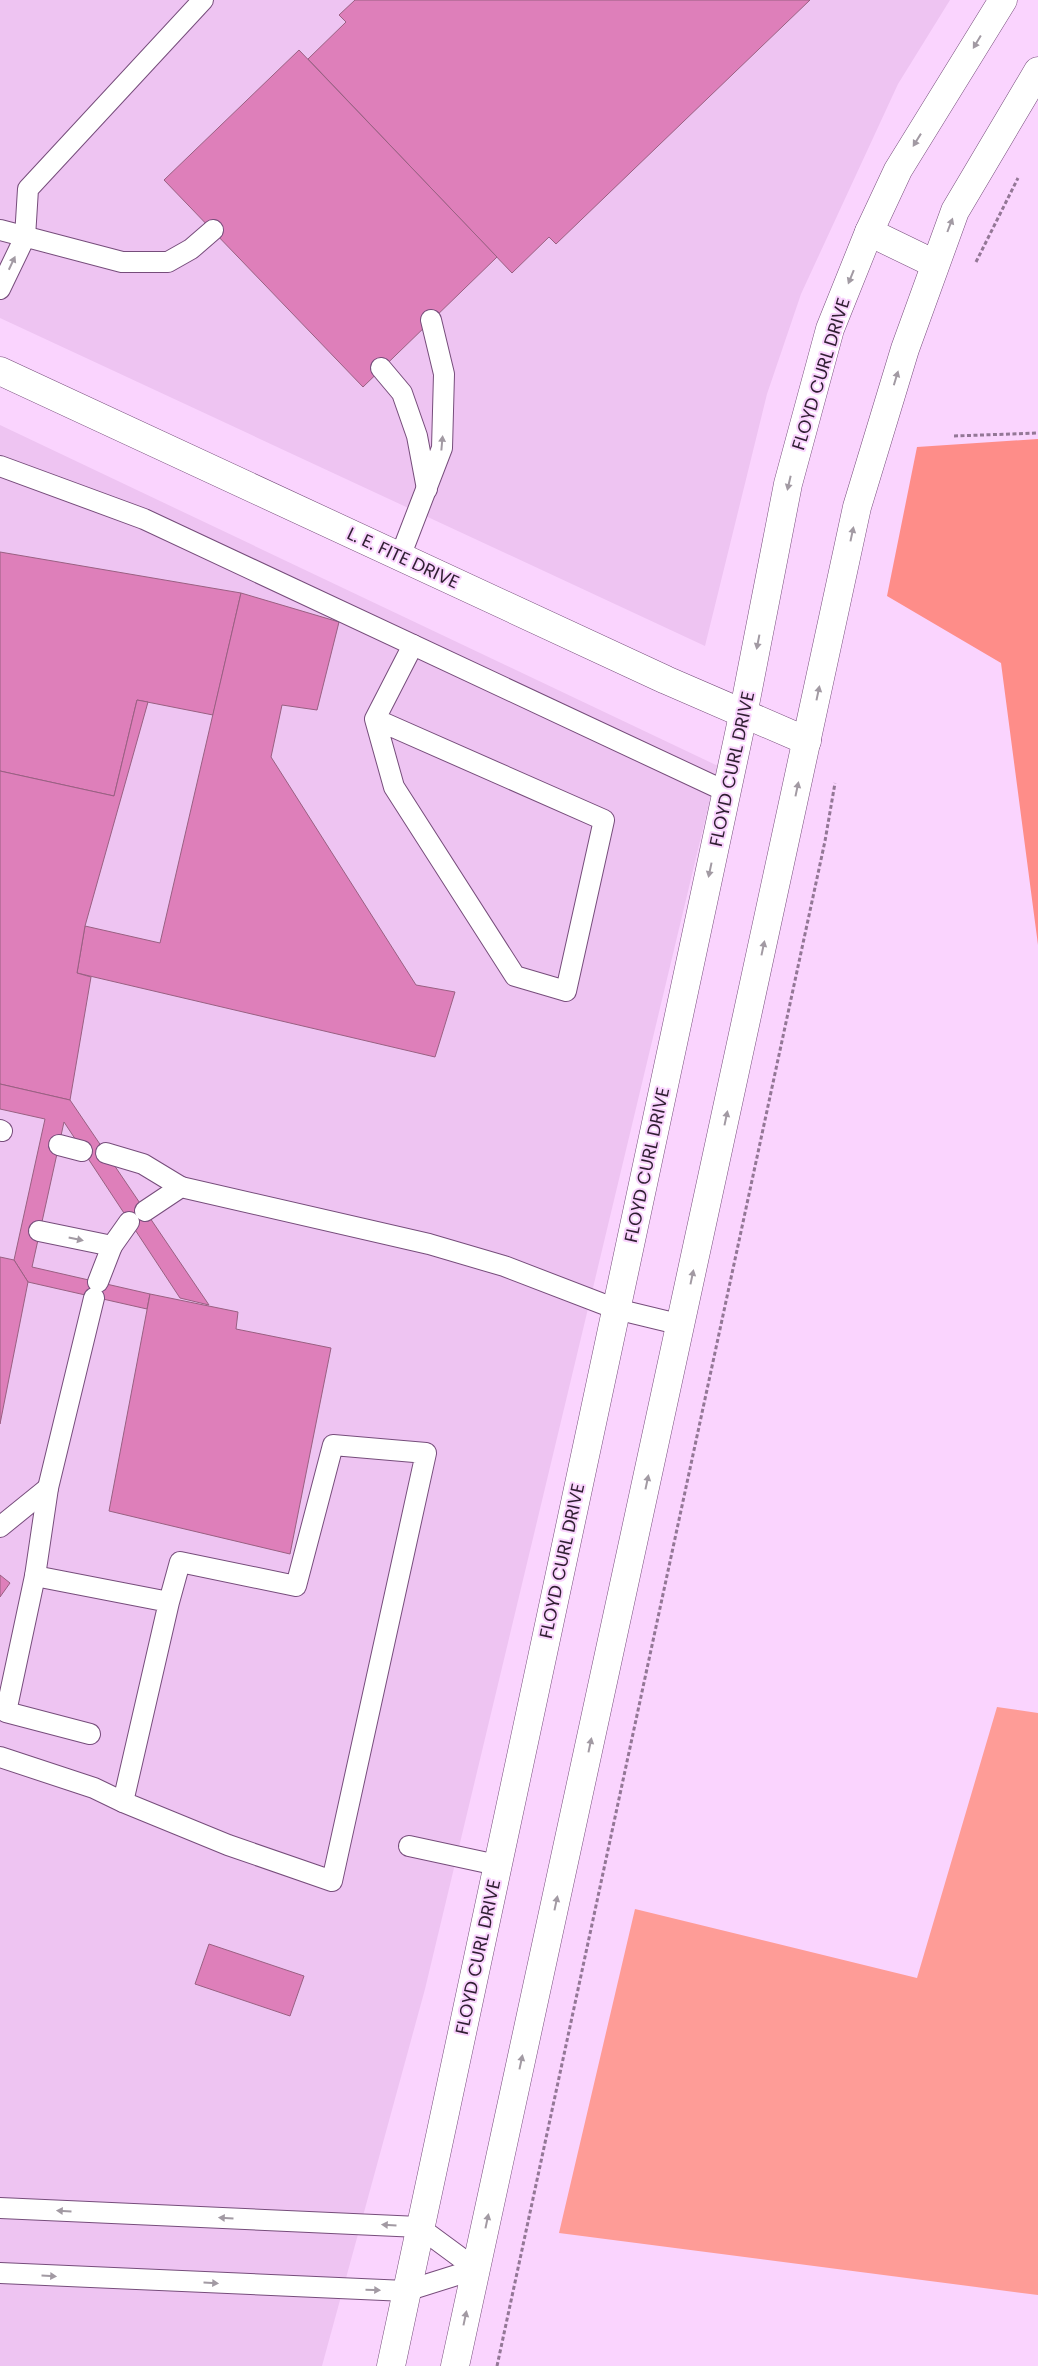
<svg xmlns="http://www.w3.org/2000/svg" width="1038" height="2366" font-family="Poppins,sans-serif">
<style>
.built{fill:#eec4f2}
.green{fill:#fe9c97}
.forest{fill:#fe8d89}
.building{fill:#de7fba;stroke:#996082}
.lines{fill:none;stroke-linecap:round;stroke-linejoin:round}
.lane-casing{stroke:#764d7b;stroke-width:22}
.street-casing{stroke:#764d7b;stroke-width:29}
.secondary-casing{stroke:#764d7b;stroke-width:29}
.path{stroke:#937796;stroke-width:3;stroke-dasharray:4 2.5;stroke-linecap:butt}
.lane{stroke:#fff;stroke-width:20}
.street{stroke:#fff;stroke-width:28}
.secondary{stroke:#fff;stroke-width:28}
.oneway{fill:#a29aa3}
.labels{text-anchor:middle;stroke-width:4;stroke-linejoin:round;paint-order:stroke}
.street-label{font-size:18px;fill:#301e32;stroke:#fad4fe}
</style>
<rect width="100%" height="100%" fill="#fad4fe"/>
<g class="built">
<path d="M0,0H950L898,84L801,294L767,394L705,646L0,318Z"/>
<path d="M0,425L718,766L425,1989L322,2366H0Z"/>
</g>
<path class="green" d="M997,1707L1038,1713V2295L559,2233L635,1909L917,1978Z"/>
<path class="forest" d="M1038,439V945L1001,663L887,596L917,447Z"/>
<g class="building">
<path d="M355,0H810L556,244L549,237L512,273L308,59L346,22L339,15Z"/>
<path d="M299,50L497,257L363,387L164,180Z"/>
<path d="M0,552L241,593L213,715L137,700L114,796L0,771Z"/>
<path d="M241,593L339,622L317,710L282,705L271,757L416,985L455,992L435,1057L77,973L85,926L160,943Z"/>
<path d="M137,700L148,702L85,926L77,973L91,977L70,1100L0,1084V771L114,796Z"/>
<path d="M0,1084L70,1100L209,1305L180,1298L64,1122L32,1267L150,1294L147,1309L28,1282L14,1260L45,1119L0,1109Z"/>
<path d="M0,1257L14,1260L28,1282L0,1424Z"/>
<path d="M150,1294L238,1312L236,1329L331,1348L290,1554L109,1511Z"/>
<path d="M0,1575L10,1583L0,1597Z"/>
<path d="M209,1944L304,1976L290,2016L195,1984Z"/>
</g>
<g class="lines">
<defs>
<g id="lane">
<path d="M0,230L122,262H168L191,249L213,230"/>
<path d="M0,289L25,237L28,189L203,0"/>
<path d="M381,368L402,393L417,436L427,489"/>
<path d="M0,466L144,519L727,792"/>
<path d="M400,557L442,448L444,374L431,320"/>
<path d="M375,719L604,820L566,991L515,976L394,787L375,719L413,645"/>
<path d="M0,1130L2,1131"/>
<path d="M59,1145L82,1151"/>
<path d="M106,1153L143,1164L181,1187"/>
<path d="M145,1211L181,1187L429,1244L504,1266L616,1309L682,1325"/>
<path d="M39,1231L112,1246"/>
<path d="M98,1282L112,1246L129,1222"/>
<path d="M0,1527L48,1488"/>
<path d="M35,1576L169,1602L123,1802L228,1845L332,1881L426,1453L333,1445L296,1586L180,1562L169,1602"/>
<path d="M90,1734L6,1712L35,1576L48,1488L94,1298"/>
<path d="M0,1757L94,1788L123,1802"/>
<path d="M409,1846L497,1865"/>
<path d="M0,2208L419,2227L476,2269"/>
<path d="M0,2273L406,2291L476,2269"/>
</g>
<path id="street" d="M0,371L666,680L807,741"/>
<g id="secondary">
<path d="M869,232L935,264"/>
<path d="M391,2366L743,715L788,484L830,329L869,232L898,170L1003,0"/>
<path d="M455,2366L857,507L905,349L955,211L1038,71"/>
</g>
</defs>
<use href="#lane" class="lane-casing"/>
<use href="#street" class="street-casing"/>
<use href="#secondary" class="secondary-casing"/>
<g class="path">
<path d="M976,262L1018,178"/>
<path d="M954,436L1038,433"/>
<path d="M497,2366L825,841L835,783"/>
</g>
<use href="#lane" class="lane"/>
<use href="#street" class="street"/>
<use href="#secondary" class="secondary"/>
</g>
<defs><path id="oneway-solid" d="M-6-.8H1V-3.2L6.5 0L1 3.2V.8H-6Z" transform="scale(1.25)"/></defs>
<g class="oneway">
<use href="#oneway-solid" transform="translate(977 42) rotate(121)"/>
<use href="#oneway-solid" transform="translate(917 140) rotate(122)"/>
<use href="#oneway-solid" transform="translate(950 225) rotate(-69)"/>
<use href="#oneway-solid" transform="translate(12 263) rotate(-65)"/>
<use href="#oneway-solid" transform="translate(851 277) rotate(112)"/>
<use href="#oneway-solid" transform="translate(896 378) rotate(-73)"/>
<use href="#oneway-solid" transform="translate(442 443) rotate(-85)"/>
<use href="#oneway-solid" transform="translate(789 483) rotate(103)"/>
<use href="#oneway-solid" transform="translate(852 534) rotate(-78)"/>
<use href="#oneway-solid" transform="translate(758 642) rotate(101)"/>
<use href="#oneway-solid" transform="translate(818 693) rotate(-78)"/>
<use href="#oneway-solid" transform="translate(797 789) rotate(-78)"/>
<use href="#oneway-solid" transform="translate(710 870) rotate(102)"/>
<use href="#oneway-solid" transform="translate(763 948) rotate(-78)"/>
<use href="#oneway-solid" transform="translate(726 1118) rotate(-78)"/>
<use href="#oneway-solid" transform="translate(76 1239) rotate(12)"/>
<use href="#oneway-solid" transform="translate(692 1277) rotate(-78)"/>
<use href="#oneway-solid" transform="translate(647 1482) rotate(-78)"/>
<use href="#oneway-solid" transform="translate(590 1745) rotate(-78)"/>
<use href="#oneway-solid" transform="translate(556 1903) rotate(-78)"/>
<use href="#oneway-solid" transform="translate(521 2062) rotate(-78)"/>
<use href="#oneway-solid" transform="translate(64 2211) rotate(-177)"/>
<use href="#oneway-solid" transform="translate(226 2218) rotate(-177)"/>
<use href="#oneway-solid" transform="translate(487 2221) rotate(-78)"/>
<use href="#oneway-solid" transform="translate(389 2225) rotate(-177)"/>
<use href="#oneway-solid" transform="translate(49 2276) rotate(3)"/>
<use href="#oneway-solid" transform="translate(211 2283) rotate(3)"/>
<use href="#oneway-solid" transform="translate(373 2290) rotate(2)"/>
<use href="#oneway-solid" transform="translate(465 2318) rotate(-78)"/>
</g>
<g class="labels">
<g class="street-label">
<text transform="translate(821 374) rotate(-73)" y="6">FLOYD CURL DRIVE</text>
<text transform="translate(403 558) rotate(25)" y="6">L. E. FITE DRIVE</text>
<text transform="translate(732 769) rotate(-78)" y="6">FLOYD CURL DRIVE</text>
<text transform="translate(647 1165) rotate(-78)" y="6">FLOYD CURL DRIVE</text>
<text transform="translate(562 1561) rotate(-78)" y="6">FLOYD CURL DRIVE</text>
<text transform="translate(478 1957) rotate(-78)" y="6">FLOYD CURL DRIVE</text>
</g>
</g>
</svg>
